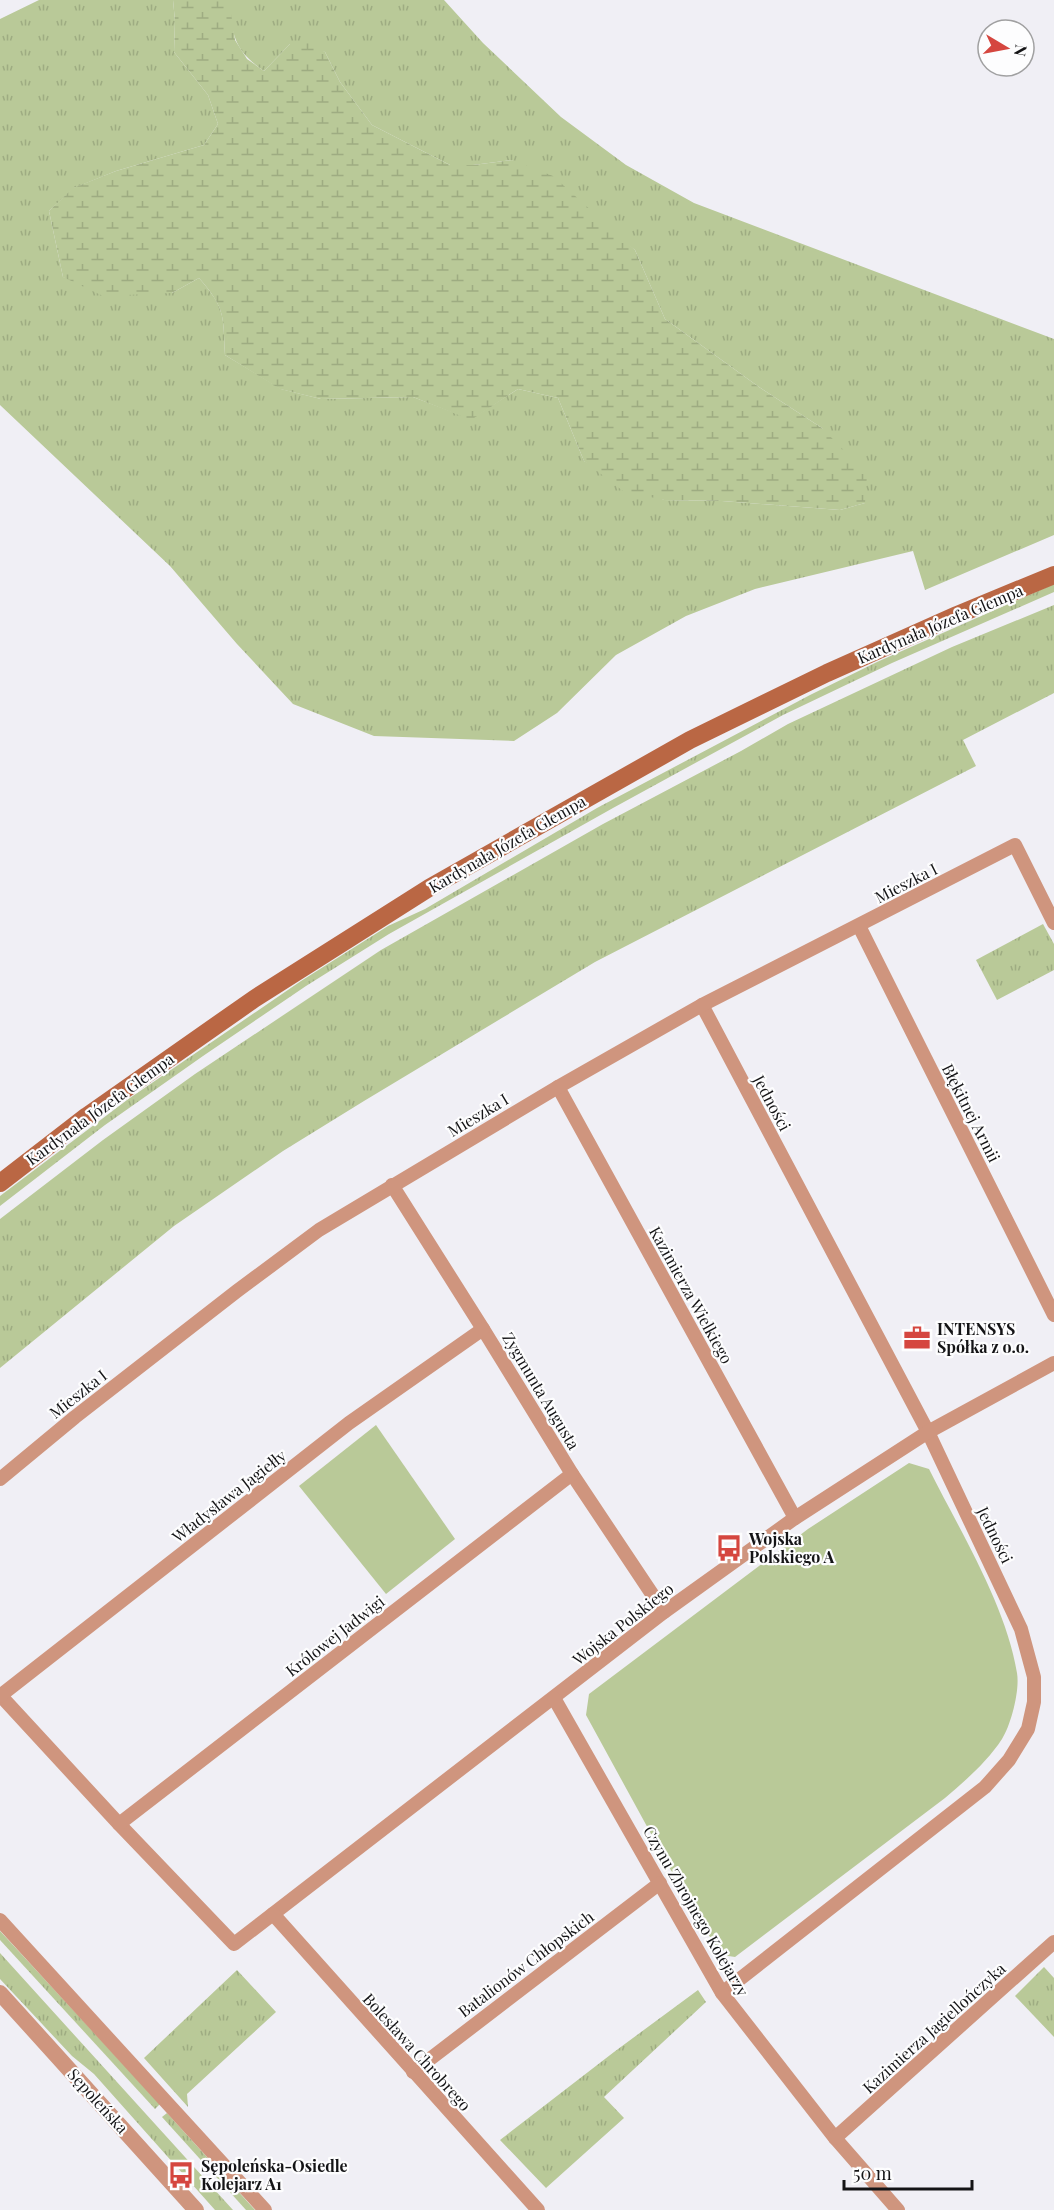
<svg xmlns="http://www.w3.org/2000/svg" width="1054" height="2210" font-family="'Playfair Display',serif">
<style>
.grass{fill:url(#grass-tufts)}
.wetland{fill:url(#wetland-marsh)}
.green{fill:#b9c998}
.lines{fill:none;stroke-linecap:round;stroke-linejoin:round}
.minor{stroke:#cf957e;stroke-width:14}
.tertiary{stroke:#cf957e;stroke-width:16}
.secondary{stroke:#ba6744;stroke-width:18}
.labels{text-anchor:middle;stroke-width:4.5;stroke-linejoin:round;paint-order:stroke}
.street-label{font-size:16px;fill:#141416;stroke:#fdfdfe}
.poi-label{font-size:16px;font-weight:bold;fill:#141416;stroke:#fdfdfe;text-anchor:start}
</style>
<defs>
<pattern id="grass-tufts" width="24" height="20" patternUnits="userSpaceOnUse" patternTransform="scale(1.5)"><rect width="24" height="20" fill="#b9c998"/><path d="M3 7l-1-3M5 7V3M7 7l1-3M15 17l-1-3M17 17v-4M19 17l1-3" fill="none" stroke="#9eac82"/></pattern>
<pattern id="wetland-marsh" width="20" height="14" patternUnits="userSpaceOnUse" patternTransform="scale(1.5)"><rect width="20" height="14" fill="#b9c998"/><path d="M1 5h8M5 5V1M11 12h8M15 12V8" fill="none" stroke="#9eac82"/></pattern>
</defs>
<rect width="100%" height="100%" fill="#f0eff5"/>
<g class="grass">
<path d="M39,0H173L175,21L174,52L208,95L218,124L204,145L116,171L74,188L49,211L63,277L172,293L199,278C226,309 223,315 225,355L281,389L321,399L413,397L471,419L518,389L558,398L584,461L664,500L722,501L840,510L865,503L822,428L759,387L665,319L635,250L512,160L473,165H450L372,125L340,82L325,52L290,44L264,71C234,50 234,38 228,4L229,0H444L483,43L561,117L626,165L694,203L1054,339V535L925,590L913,551L755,589L686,616L616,655L557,713L514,741L374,736L293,704L237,644L170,566L0,405V19Z"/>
<path d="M1054,584V592L892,663L783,715L613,808L389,934L306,986L203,1056L105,1125L0,1206V1196L127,1100L301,981L388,926L425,909L597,808L810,695L877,662Z"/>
<path d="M1054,605V693L963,740L976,766L595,962L364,1101L283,1151L174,1226L0,1368V1219L103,1140L195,1074L381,950L603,824L741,751L788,724L952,647Z"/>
<path d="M1043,924L1054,944V970L997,1000L976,960Z"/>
<path d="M0,1931L160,2104L155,2109L0,1940Z"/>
<path d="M0,1953L233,2210H215L94,2074L72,2056L0,1979Z"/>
<path d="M1044,1967L1054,1978V2037L1015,1996Z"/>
<path d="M237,1970L276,2012L187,2094L188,2107L144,2058Z"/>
<path d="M698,1990L706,2002L604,2097L624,2118L546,2188L500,2140L614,2052Z"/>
<path d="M167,2113L255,2210H246L162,2117Z"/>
</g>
<path class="wetland" d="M173,0H229L235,40L247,59L264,71L290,44L304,40L325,52L340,82L372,125L450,165H473L512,160L553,176L635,250L665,319L759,387L822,428L867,474L865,503L840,510L722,501L664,500L623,491L584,461L558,398L518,389L471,420L413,397L321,399L280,389L225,355C223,316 226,309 199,278L172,293L103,296L63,277L49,211L73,188L116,171L204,145L218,124L208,95L174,52L175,21Z"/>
<g class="green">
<path d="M376,1425L455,1539L386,1594L299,1486Z"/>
<path d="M909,1463L929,1469C960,1531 1006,1605 1017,1673C1020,1690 1011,1725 1002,1739C987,1762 965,1781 945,1798L735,1957L722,1955L696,1916L586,1715L589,1694L808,1529Z"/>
</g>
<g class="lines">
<g class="minor">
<path d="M859,926L1054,1315"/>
<path d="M702,1005L928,1432L1021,1629L1034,1677V1702L1028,1729L1009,1760L985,1787L722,1993"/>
<path d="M558,1087L795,1518"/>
<path d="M392,1185L483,1329L572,1474L664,1612"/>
<path d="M0,1479L75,1417L237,1291L319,1230L558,1087L702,1005L1015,845L1054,923"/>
<path d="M0,1695L119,1824L234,1944L664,1612L795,1518L928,1432L1054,1363"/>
<path d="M0,1696L349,1423L483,1329"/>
<path d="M554,1698L722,1993L835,2138L898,2210"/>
<path d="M119,1824L572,1474"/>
<path d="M273,1914L538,2210"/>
<path d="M0,1920L265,2210"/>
<path d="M413,2072L660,1883"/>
<path d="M835,2138L1054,1942"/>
</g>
<path class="tertiary" d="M0,1993L196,2210"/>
<path class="secondary" d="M0,1183L87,1116L254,999L429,888L690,740L827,673L957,615L1054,575"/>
</g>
<defs>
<symbol id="office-bare" viewBox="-9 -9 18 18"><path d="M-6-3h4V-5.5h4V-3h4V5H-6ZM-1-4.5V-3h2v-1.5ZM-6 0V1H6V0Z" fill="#d5463f" stroke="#fdfdfe" stroke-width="2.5" paint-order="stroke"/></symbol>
<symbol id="bus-bare" viewBox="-9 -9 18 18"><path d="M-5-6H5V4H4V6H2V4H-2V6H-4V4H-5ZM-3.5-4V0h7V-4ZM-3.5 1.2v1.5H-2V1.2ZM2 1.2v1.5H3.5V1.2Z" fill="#d5463f" stroke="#fdfdfe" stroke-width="2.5" paint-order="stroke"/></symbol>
</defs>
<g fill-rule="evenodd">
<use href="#office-bare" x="898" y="1319" width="38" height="38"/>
<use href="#bus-bare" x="710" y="1529" width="38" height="38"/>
<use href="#bus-bare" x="162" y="2156" width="38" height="38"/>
</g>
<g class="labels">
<g class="street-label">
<text transform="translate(940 624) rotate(-23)" y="6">Kardynała Józefa Glempa</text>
<text transform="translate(507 844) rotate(-30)" y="6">Kardynała Józefa Glempa</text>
<text transform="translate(906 883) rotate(-27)" y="6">Mieszka I</text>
<text transform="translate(772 1103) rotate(62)" y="6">Jedności</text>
<text transform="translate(100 1109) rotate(-36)" y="6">Kardynała Józefa Glempa</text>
<text transform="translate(971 1113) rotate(63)" y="6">Błękitnej Armii</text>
<text transform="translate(478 1115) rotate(-31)" y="6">Mieszka I</text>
<text transform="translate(691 1295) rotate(61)" y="6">Kazimierza Wielkiego</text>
<text transform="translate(541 1391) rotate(59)" y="6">Zygmunta Augusta</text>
<text transform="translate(78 1394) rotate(-38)" y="6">Mieszka I</text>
<text transform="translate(229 1496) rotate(-38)" y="6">Władysława Jagiełły</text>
<text transform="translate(995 1535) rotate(64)" y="6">Jedności</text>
<text transform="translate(623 1624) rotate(-38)" y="6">Wojska Polskiego</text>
<text transform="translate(335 1636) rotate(-38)" y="6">Królowej Jadwigi</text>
<text transform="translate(696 1911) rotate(60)" y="6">Czynu Zbrojnego Kolejarzy</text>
<text transform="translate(526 1964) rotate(-37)" y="6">Batalionów Chłopskich</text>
<text transform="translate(934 2028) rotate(-42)" y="6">Kazimierza Jagiellończyka</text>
<text transform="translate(417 2052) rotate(48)" y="6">Bolesława Chrobrego</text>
<text transform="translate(98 2101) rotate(48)" y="6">Sępoleńska</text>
</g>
<g class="poi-label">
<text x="937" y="1335">INTENSYS<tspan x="937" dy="18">Spółka z o.o.</tspan></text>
<text x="749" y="1545">Wojska<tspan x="749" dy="18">Polskiego A</tspan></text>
<text x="201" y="2172">Sępoleńska-Osiedle<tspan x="201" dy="18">Kolejarz A1</tspan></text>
</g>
</g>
<g transform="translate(1006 48) rotate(100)"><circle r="28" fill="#fdfdfe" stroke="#a0a0a1" stroke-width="1.5"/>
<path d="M0-4.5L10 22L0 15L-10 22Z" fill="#d5463f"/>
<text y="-9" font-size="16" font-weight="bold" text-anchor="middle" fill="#141416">N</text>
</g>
<path d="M844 2180v9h128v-9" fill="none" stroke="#141416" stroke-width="3"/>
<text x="853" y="2180" font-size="18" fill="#141416" stroke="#fdfdfe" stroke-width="4.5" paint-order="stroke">50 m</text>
</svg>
